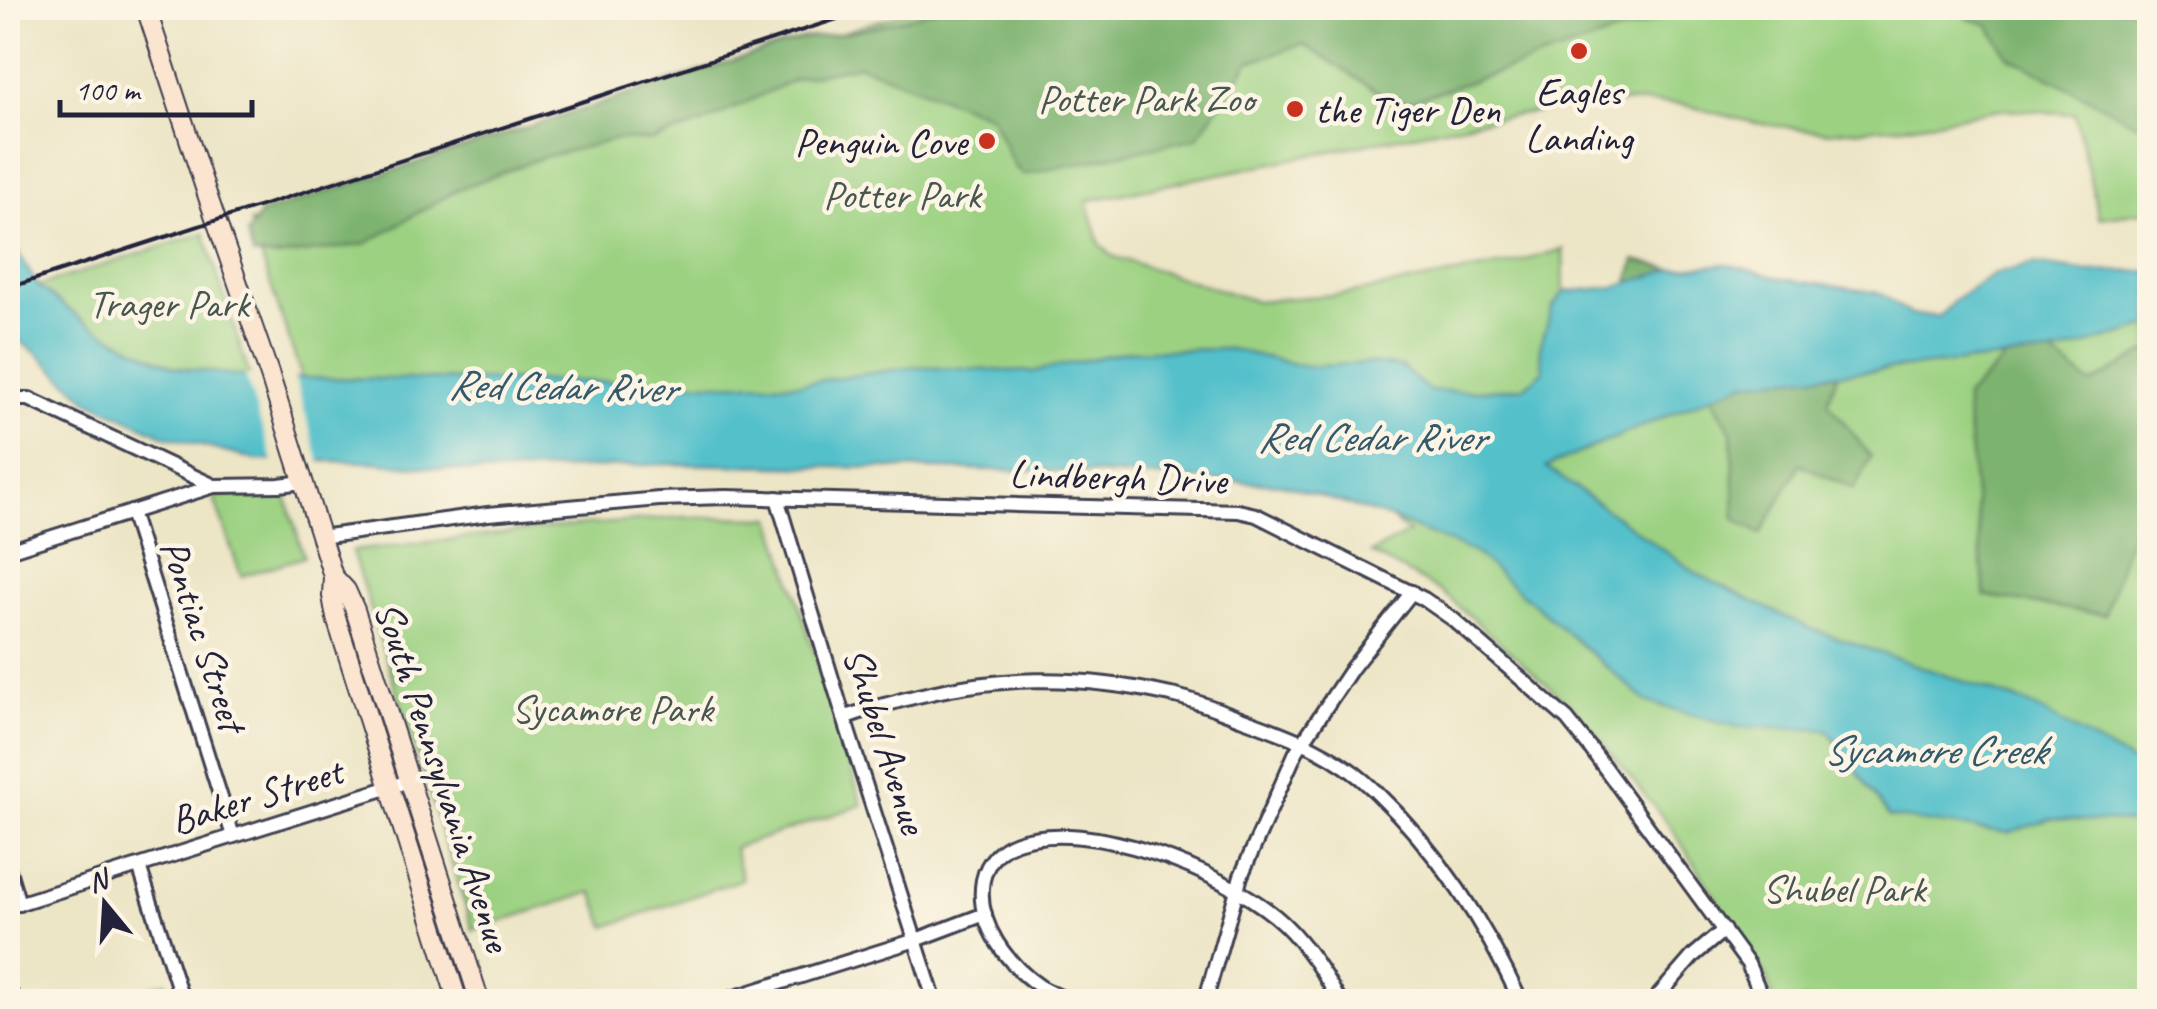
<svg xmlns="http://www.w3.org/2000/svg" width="2157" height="1009" font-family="Caveat,sans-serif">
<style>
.green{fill:#9cd182;stroke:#5f7a5e;stroke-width:2.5}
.forest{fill:#7db370;stroke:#506a56;stroke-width:2.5}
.water{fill:#52c0ca;stroke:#3a7182;stroke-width:2.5}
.pier{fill:#ece5c6}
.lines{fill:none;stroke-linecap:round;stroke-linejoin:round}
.street-casing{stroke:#403f50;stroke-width:18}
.secondary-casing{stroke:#403f50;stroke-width:22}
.street{stroke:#fff;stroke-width:12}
.secondary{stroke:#fce5d0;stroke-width:18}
.rail{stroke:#22223b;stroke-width:4}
.poi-dot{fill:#c8321e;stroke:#fcf5e5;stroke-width:4}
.labels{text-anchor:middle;stroke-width:9;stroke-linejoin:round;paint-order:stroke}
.poi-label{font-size:40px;fill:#22223b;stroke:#fcf5e5}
.park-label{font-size:40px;fill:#475750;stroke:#fcf5e5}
.street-label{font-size:40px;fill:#22223b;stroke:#fcf5e5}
.water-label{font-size:42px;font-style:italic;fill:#33596d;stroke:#fcf5e5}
</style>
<rect width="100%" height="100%" fill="#fcf5e5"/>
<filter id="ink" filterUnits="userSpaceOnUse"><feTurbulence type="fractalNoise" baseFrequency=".01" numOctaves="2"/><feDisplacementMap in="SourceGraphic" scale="20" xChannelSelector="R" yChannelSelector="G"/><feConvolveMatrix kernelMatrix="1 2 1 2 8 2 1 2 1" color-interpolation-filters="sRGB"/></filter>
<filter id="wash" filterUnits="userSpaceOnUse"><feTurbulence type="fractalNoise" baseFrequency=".0048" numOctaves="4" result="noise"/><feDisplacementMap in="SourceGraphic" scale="40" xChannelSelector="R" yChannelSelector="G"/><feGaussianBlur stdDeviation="2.25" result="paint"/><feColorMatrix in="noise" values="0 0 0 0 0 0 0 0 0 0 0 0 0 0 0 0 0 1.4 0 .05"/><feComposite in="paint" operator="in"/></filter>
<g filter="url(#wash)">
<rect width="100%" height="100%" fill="#ece5c6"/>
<g class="green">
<path d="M918,8H2149V211L2099,218L2075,114L2000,109L1915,125L1824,132L1755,123L1681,104L1602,102L1473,122L1087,201L1100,244L1112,256L1255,301L1347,294L1515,263L1563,249L1564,292L1552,308L1544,371L1524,387L1478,391H1429L1401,367L1368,363L1306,367L1230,349L1127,351L1032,372L913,367L797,384L302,378L250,223Z"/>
<path d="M204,233L250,377L174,367L114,338L81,319L38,286Z"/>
<path d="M2149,326V1001H1773L1767,978L1671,827L1574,708L1442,592L1371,553L1409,533L1390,518L1546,467L1746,382L2060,353Z"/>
<path d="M285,493L304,557L241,576L213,496Z"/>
<path d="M684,517L772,518L862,805L734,848L742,879L606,927L593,892L473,930L352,551L549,528Z"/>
<path d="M166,982L173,1001H104Z"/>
</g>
<g class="forest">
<path d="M940,8H1687L1685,11L1408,102L1383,95L1303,44L1249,62L1197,138L1024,175L1014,166L991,116L859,65L795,79L701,124L652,141L617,139L540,158L457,190L365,244L276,257L253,255L247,234L261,213L804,38C855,33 891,23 940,8Z"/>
<path d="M1958,8H2149V130L2008,56L1988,24L1968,19Z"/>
<path d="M1635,260L1857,315L1828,402L1871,457L1854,489L1800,464L1761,534L1735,519L1732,433L1676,333L1623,303Z"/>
<path d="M2029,336L2091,384L2149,350V517L2132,527L2105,615L1985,596L1965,397Z"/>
</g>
<path class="water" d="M8,237L38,286L81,319L114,338L174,367L250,377L302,378L797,384L913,367L1032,372L1127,351L1230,349L1306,367L1368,363L1402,367L1429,391H1478L1524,387L1543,371L1540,347L1552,308L1564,292L1614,287L1673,269L1727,264L1783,279L1880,293L1911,315L1940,316L1956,299L1995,274L2034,264L2089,272L2149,271V326L2060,353L1746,382L1546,467L1699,575L1809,628L2031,705L2149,773V823L2050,819L2008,833L1889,817L1828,730L1738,727L1647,702L1475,553L1390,518L1282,484L1047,471L665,464L489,473L370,462L255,460L165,436L89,401L35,352L8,333Z"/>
<path class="pier" d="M245,375L294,376L321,466L274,465Z"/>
</g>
<g filter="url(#ink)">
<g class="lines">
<defs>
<g id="street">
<path d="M8,399H29L214,486"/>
<path d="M777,498L844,718L935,1002"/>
<path d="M131,512L233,836"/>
<path d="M320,537L488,514L659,499L726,497L1238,511L1256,515L1424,599L1454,620L1567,719L1591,749L1748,964L1764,1002"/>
<path d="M8,551L214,486L279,485L303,482"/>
<path d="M844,718C863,710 882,706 902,700C994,675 1078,674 1171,695C1196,700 1220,711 1243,719C1293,737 1336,753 1375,791C1439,852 1484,922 1521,1002"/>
<path d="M139,866L183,1002"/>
<path d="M8,867L19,904"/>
<path d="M8,907L409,781"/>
<path d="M719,1002L916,940L985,914"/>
<path d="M1070,1002C1061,997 1051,993 1042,988C1007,965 975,923 983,880C987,861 1000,848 1017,842C1089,817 1220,871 1275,916C1302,938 1323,971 1340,1002"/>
<path d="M1205,1002L1241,876L1296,752L1352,668L1412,592"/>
<path d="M1653,1002L1693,956L1724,930"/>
</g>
<g id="secondary">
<path d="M146,8L209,200L270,376L333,576L346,590L355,610L480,1002"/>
<path d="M333,576L332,596L336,618L458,1002"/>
</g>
</defs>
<use href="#street" class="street-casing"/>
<use href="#secondary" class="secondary-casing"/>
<use href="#street" class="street"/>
<use href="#secondary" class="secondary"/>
<g class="rail">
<path d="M8,288L871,8"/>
<path d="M8,969L22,1002"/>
</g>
</g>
</g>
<g class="poi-dot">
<circle cx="1579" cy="51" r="10"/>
<circle cx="1295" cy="109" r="10"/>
<circle cx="987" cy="141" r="10"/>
</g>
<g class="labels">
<g class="poi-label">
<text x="1579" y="105">Eagles<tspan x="1579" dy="46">Landing</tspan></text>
<text x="1315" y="123" text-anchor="start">the Tiger Den</text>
<text x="967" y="155" text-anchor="end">Penguin Cove</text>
</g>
<g class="park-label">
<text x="1146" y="112">Potter Park Zoo</text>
<text x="902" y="208">Potter Park</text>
<text x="169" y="317">Trager Park</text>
<text x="612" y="722">Sycamore Park</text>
<text x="1844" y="902">Shubel Park</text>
</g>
<g class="street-label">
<text transform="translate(1118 476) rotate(2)" y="14">Lindbergh Drive</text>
<text transform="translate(204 635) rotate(72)" y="14">Pontiac Street</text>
<text transform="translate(886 740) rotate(72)" y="14">Shubel Avenue</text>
<text transform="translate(444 776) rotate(72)" y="14">South Pennsylvania Avenue</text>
<text transform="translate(256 795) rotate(-17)" y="14">Baker Street</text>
</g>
<g class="water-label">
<text transform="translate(562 385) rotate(1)" y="15">Red Cedar River</text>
<text x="1371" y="451">Red Cedar River</text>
<text x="1934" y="764">Sycamore Creek</text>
</g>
</g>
<rect width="2157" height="1009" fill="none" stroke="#fcf5e5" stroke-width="40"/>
<g transform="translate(105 904) rotate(342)" stroke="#fcf5e5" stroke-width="8" paint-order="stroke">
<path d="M0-8L18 38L0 25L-18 38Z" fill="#22223b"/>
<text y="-15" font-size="28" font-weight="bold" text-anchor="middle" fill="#22223b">N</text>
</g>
<path d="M60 100v15h192v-15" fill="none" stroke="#22223b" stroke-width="5"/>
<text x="75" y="100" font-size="30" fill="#22223b" stroke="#fcf5e5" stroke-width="8" paint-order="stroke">100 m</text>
</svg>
